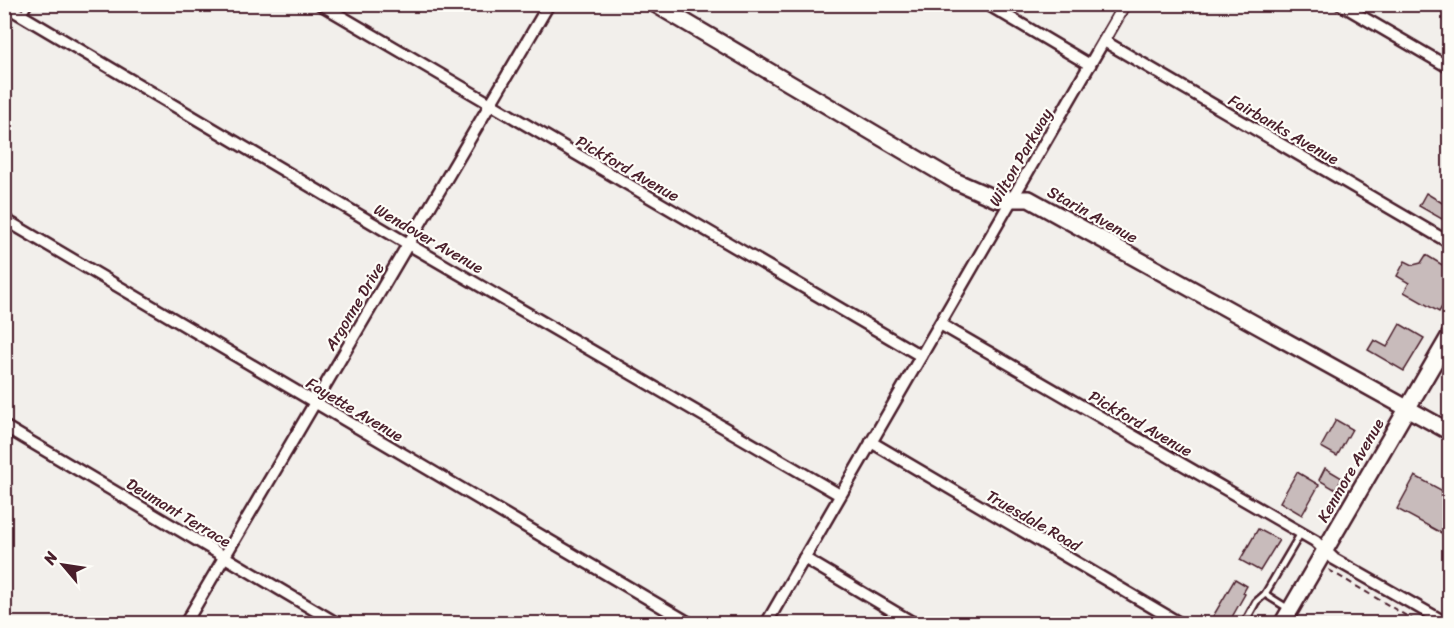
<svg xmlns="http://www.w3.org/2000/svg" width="1454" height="628" font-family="Sriracha,sans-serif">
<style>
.building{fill:#c8bbbb;stroke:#4a1f2b;stroke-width:1.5}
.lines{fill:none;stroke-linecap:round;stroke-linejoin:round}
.lane-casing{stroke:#4a1f2b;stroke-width:10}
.street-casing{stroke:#4a1f2b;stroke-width:15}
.secondary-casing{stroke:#4a1f2b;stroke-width:20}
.path{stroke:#4a1f2b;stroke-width:2;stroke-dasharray:6 4.5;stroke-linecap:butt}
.lane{stroke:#fdfcf7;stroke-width:5}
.street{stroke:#fdfcf7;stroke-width:10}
.secondary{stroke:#fdfcf7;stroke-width:15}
.labels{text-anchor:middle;stroke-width:4.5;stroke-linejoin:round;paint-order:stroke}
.street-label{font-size:16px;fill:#4a1f2b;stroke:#fdfcf7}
</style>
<rect width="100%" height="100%" fill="#f2efeb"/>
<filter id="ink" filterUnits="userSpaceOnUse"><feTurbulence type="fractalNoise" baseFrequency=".0167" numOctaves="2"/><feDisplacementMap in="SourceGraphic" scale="12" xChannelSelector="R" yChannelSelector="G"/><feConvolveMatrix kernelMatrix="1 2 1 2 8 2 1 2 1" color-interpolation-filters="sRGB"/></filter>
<g filter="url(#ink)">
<g class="building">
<path d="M1426,193L1449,207V223L1419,206Z"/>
<path d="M1426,255L1449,269V295L1439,312L1404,292L1409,283L1397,276L1405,261L1413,265L1421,263Z"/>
<path d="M1400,324L1424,338L1404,371L1368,350L1374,340L1387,347Z"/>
<path d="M1336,420L1352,429L1337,456L1321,447Z"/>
<path d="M1325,468L1342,478L1336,490L1319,480Z"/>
<path d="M1297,472L1319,485L1302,515L1280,502Z"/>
<path d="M1415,476L1443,491L1441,495L1449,499V527L1445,535L1397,509Z"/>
<path d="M1258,529L1279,540L1260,571L1240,560Z"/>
<path d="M1235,579L1247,586L1243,593L1245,594L1228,624H1222L1212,618Z"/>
</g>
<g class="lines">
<defs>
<g id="lane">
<path d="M22,16L29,4"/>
<path d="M1265,594L1289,609"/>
<path d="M1244,624L1256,602L1265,594L1301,533"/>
</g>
<g id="street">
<path d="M320,4L921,356"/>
<path d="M987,4L1090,65"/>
<path d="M1340,4L1450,68"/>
<path d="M4,5L408,244L840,495"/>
<path d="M1104,41L1450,243"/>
<path d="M4,219L691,624"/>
<path d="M940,324L1315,541L1334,559L1448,624"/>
<path d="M4,426L338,624"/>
<path d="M871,442L1181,624"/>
<path d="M804,558L915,624"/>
<path d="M185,624L549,4"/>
<path d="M766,624L1125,4"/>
</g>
<g id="secondary">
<path d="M655,4L955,181L996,199H1029L1450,432"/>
<path d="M1282,624L1450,335"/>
</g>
</defs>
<use href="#lane" class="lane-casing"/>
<use href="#street" class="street-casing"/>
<use href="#secondary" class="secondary-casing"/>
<path class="path" d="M1329,570L1420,624"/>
<use href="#lane" class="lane"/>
<use href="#street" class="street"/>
<use href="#secondary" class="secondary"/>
</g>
</g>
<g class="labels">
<g class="street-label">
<text transform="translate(1284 129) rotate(30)" y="6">Fairbanks Avenue</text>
<text transform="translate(1020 157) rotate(-60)" y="6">Wilton Parkway</text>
<text transform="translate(628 168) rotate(30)" y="6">Pickford Avenue</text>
<text transform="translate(1093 214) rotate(29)" y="6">Starin Avenue</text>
<text transform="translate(429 238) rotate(30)" y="6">Wendover Avenue</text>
<text transform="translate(354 306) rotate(-59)" y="6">Argonne Drive</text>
<text transform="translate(355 409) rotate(31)" y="6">Fayette Avenue</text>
<text transform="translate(1141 423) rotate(30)" y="6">Pickford Avenue</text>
<text transform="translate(1350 470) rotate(-60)" y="6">Kenmore Avenue</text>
<text transform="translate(179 512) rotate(31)" y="6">Deumant Terrace</text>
<text transform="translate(1034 520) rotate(30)" y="6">Truesdale Road</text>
</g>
</g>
<rect width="1454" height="628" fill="none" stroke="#fdfcf7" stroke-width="24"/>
<rect x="12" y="12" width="1430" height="604" fill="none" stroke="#4a1f2b" stroke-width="2" filter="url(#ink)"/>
<g transform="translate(63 565) rotate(299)" stroke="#fdfcf7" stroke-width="4.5" paint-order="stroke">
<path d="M0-4.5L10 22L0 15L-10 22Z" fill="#4a1f2b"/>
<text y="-9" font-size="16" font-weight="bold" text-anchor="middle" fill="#4a1f2b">N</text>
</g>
</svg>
